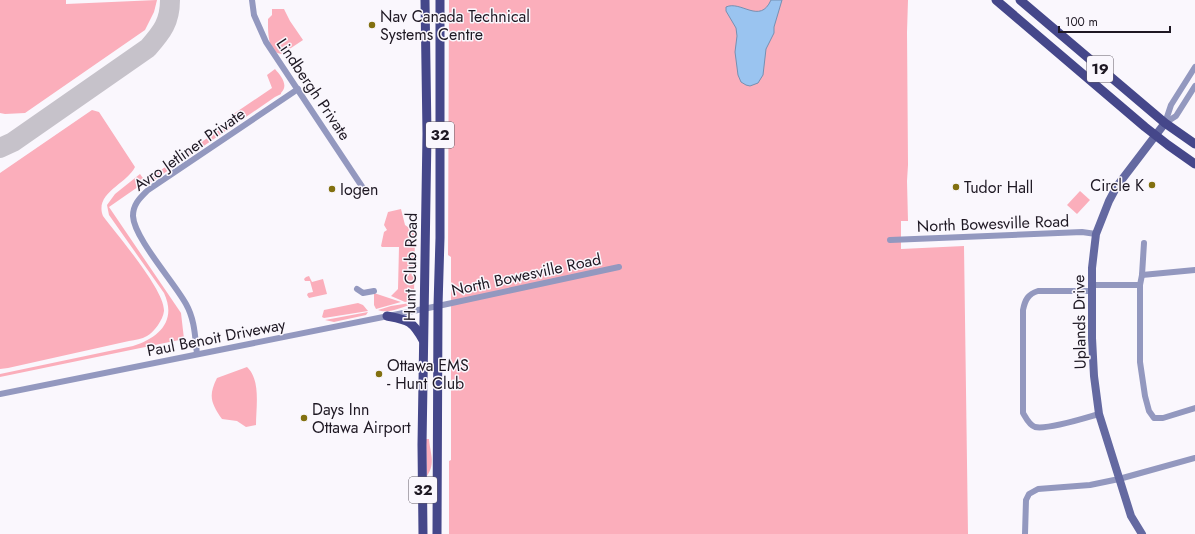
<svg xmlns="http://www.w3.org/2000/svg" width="1195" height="534" font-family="Jost,sans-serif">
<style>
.green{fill:#fbaebb}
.water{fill:#9ac4f0;stroke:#7590b2}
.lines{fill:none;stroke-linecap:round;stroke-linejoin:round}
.taxiway{stroke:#c6c2ca;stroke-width:20}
.street{stroke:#9398bf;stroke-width:6}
.secondary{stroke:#6469a1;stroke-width:8}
.primary{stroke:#45478a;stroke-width:9}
.poi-dot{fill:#827010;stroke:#faf7fd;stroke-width:1.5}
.labels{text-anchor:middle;stroke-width:3;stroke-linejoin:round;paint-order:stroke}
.shield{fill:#faf7fd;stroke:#605b64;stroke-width:1}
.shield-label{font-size:15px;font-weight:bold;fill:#1e1823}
.poi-label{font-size:16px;fill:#1e1823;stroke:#faf7fd;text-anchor:start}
.street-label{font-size:16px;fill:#1e1823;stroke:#faf7fd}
</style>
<rect width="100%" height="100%" fill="#faf7fd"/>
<g class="green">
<path d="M0,0H66V4L157,0L154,12L145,30L25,113L5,114L0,113Z"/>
<path d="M449,0H908L907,32L908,165L907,181L908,221H901V249L964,246L968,534H449V461L451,460V257L448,255Z"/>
<path d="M272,9H284L290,21L303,40L282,54C267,53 268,30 268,19L272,15Z"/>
<path d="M275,69C281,76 289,85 281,93V94L275,97L147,185L145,182L109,207L181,313L184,339L0,377V374L133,346C159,338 177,321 164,293L109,215L107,205L115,194L140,174L145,181L235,119L232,115L272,88L267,75Z"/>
<path d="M92,110L99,112L135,167C127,184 94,193 103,216C117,235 165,290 164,311C163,320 154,332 147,336C142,339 135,340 129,341L8,368L0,369V173Z"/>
<path d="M1080,191L1090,200L1077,214L1067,205Z"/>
<path d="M401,209L405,225L415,232L414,296L409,301L405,302L391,296L398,289L399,247H382L381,246L384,232L387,230L384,225L388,212Z"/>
<path d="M309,276L312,282L323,279L327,294L309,298L307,295L308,293L313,292L310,281H305L304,279L306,277Z"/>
<path d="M374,293L401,302L376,309L374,305Z"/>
<path d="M358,303L363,305L368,311L324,318L322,317L324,310Z"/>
<path d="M410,303L409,305C401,308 386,314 378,310L391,306Z"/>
<path d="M368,312L366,315L334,322L325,320Z"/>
<path d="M247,367C261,380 256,407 256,425L246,427L237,421L222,419C211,403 208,396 217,378Z"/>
<path d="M426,439H429C430,453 436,463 427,476Z"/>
</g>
<path class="water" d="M771,0H782L774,27V33L766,49L763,75L758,83L750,86L746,85L741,82L738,75L735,52L737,36L736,28L726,11V7C741,0 760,25 771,0Z"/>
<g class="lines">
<path class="taxiway" d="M0,148L13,142L148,48C162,32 170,22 170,0"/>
<g class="street">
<path d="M252,0L254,15L266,42L363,188"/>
<path d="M1165,123L1171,105L1195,67"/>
<path d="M1165,123L1176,116L1195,86"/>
<path d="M890,240L1082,232L1096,234"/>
<path d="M1144,243L1142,275L1140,285V362L1145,396L1149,411L1154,418H1163L1195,408"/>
<path d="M1142,275L1195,270"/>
<path d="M1092,285H1140"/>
<path d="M357,289L363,293L374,291"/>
<path d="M1092,291H1038C1028,294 1025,300 1023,310V413C1026,418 1029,425 1035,427C1048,430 1085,418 1099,414"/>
<path d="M197,354C195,337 195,320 186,304C174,282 134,238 133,216C133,204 140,198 148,190L298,89"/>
<path d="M0,394L438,306L619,267"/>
<path d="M1025,534L1026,500L1029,494L1038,489L1090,485L1119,479L1195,458"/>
</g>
<path class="secondary" d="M1142,534L1131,516L1099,414L1094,376L1092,338V268L1096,234L1109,201L1117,186L1165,123"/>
<g class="primary">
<path d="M996,0L1145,127L1168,145L1195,164"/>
<path d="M1020,0L1165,123L1195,144"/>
<path d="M387,316C408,320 412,320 423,340"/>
<path d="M423,534L422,445L427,134L425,0"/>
<path d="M437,534L438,306L440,238V0"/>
</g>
</g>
<g class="poi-dot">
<circle cx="372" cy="25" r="4"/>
<circle cx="1152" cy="185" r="4"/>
<circle cx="956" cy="187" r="4"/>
<circle cx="332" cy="189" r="4"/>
<circle cx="379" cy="374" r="4"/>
<circle cx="304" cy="418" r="4"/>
</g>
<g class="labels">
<g class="shield">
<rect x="1087" y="56" width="26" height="26" rx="3"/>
<rect x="426" y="122" width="28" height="26" rx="3"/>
<rect x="409" y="477" width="28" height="26" rx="3"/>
</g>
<g class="shield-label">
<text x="1100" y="74">19</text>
<text x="440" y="140">32</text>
<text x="423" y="495">32</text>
</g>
<g class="poi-label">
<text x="380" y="22">Nav Canada Technical<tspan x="380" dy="18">Systems Centre</tspan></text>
<text x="1144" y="191" text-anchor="end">Circle K</text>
<text x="964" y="193">Tudor Hall</text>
<text x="340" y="195">Iogen</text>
<text x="387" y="371">Ottawa EMS<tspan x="387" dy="18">- Hunt Club</tspan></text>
<text x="312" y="415">Days Inn<tspan x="312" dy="18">Ottawa Airport</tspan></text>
</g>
<g class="street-label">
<text transform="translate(314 89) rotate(56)" y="6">Lindbergh Private</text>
<text transform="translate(189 149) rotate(-35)" y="6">Avro Jetliner Private</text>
<text transform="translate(993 223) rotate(-2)" y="6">North Bowesville Road</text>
<text transform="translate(410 267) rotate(-89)" y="6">Hunt Club Road</text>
<text transform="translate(526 274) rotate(-12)" y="6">North Bowesville Road</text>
<text transform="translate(1079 322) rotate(-91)" y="6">Uplands Drive</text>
<text transform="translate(216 337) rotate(-11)" y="6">Paul Benoit Driveway</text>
</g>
</g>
<path d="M1059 26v6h111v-6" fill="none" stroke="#1e1823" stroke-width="2"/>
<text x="1065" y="26" font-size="12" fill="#1e1823" stroke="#faf7fd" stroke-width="3" paint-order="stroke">100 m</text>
</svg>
